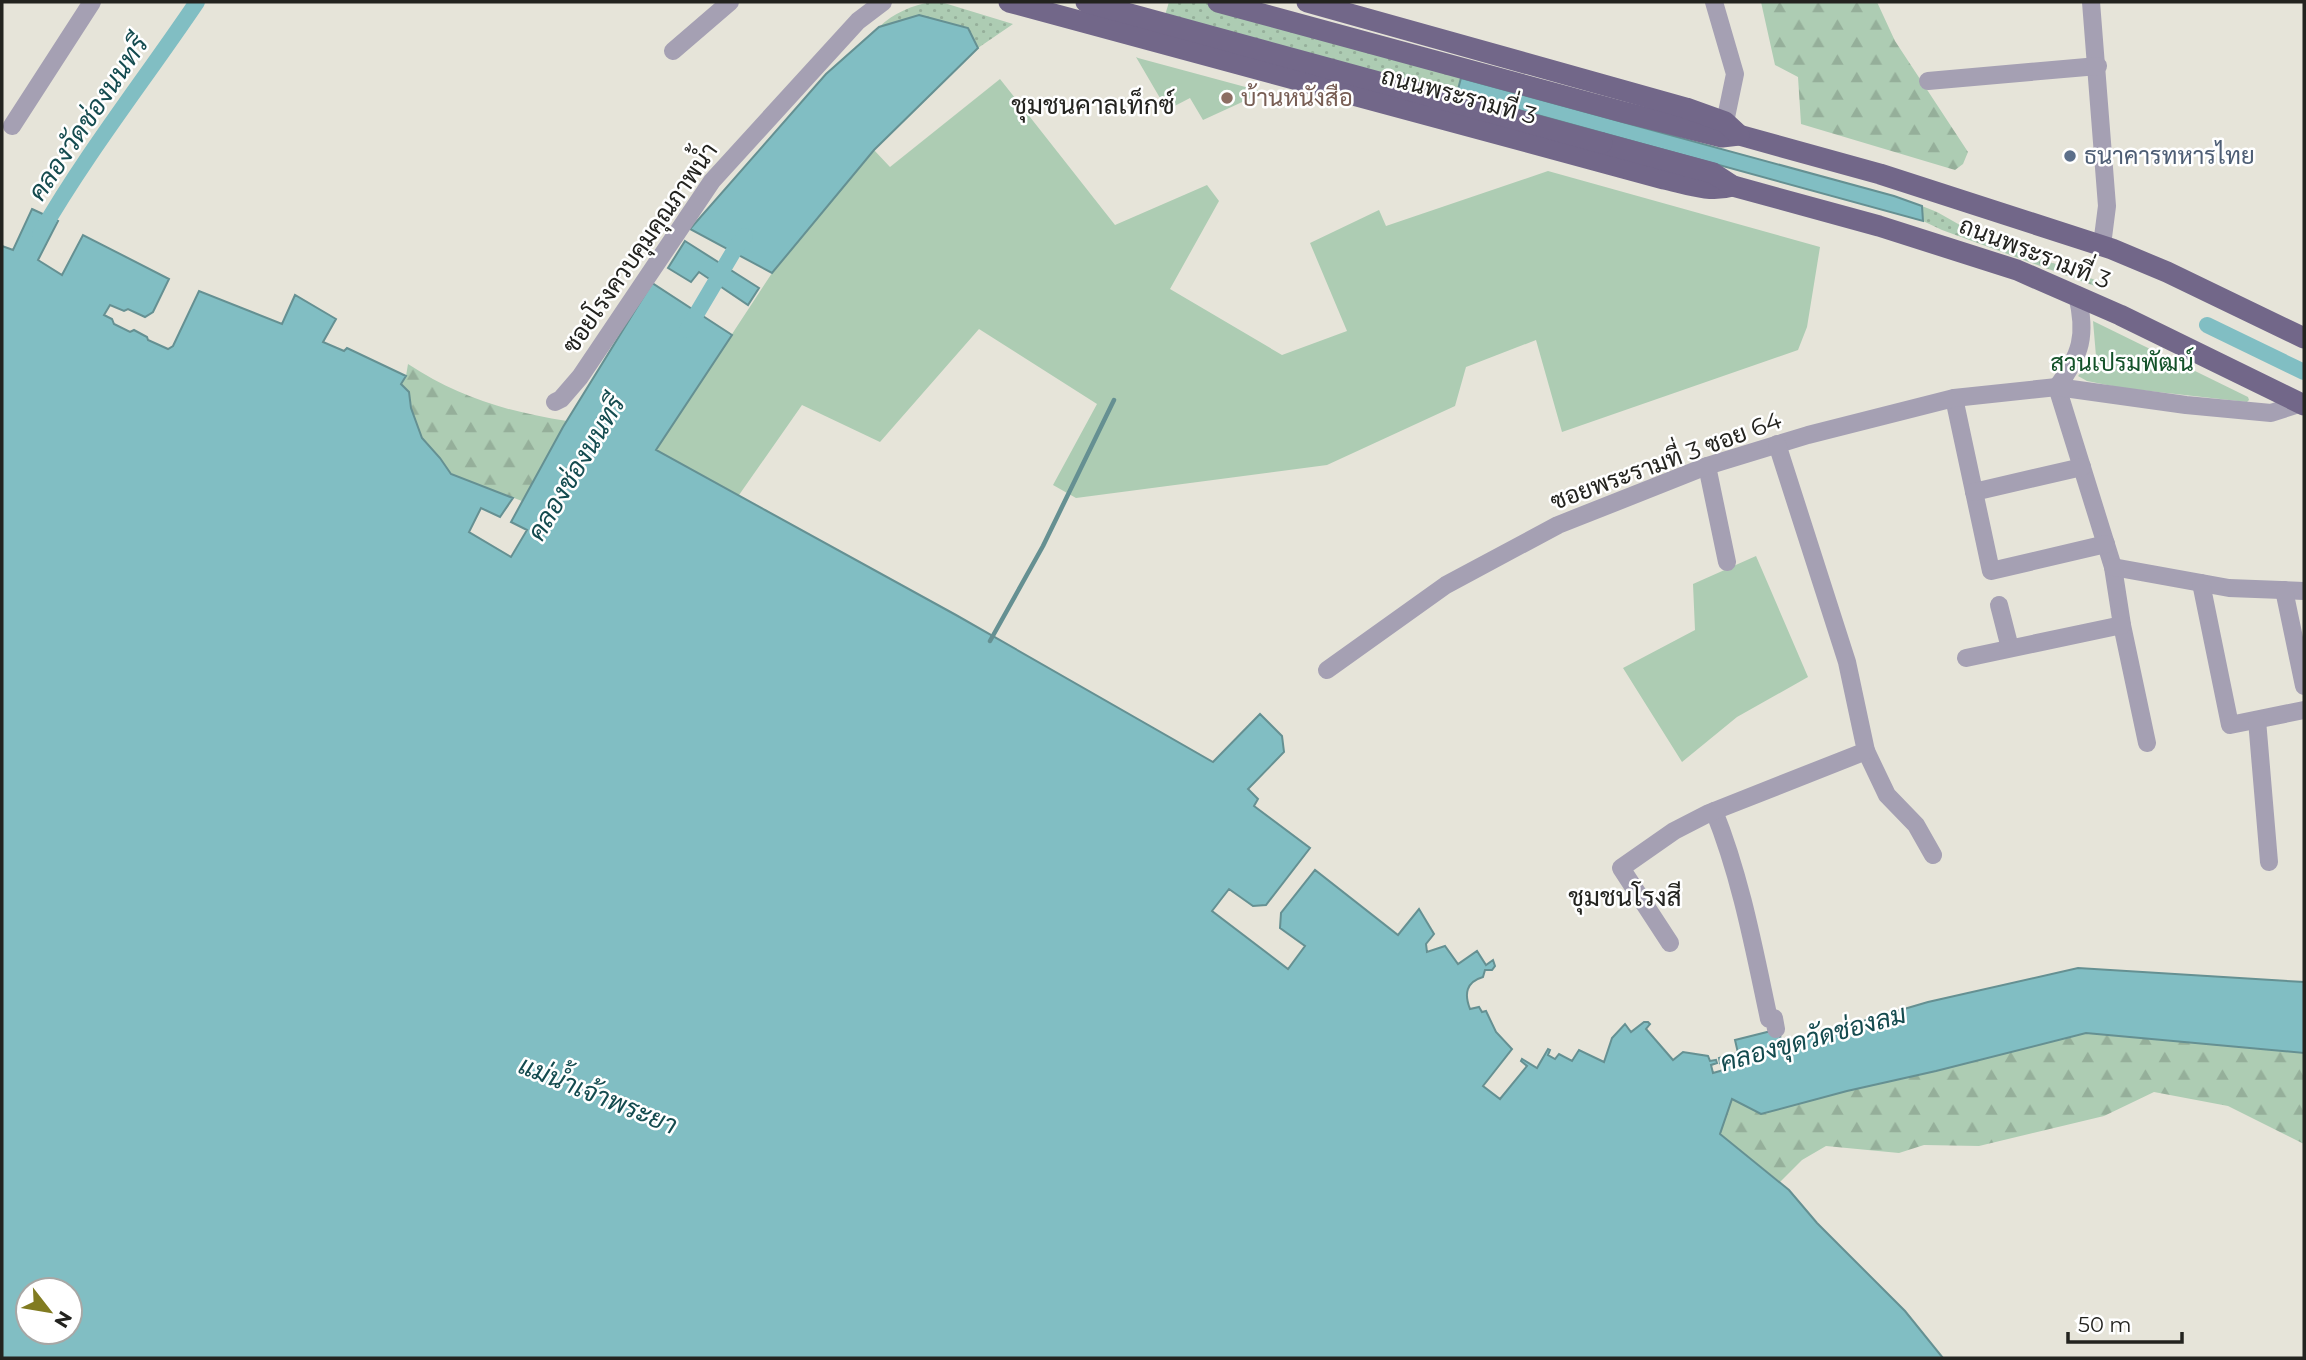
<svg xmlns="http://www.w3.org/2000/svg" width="2306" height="1360" font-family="Montserrat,Sarabun,sans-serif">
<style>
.green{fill:#adccb3}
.forest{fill:url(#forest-firs)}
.garden{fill:url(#garden-dots)}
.water{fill:#81bec3;stroke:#659092;stroke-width:2;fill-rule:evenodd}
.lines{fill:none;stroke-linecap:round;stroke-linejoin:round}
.stream{stroke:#659092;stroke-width:4.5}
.canal{stroke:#81bec3;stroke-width:16}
.street{stroke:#a5a0b3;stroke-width:18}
.primary{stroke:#726789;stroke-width:21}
.primary-bridge{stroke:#726789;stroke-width:21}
.education-dot{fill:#8d6e63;stroke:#fff;stroke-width:2.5}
.service-dot{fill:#5c6f8a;stroke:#fff;stroke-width:2.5}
.labels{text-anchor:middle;stroke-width:5;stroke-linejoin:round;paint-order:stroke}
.street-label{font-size:24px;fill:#23231f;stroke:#fff}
.education-label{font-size:24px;fill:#785e54;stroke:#fff;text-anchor:start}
.service-label{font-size:24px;fill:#4e5e75;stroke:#fff;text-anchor:start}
.park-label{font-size:24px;fill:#135229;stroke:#fff}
.neighbourhood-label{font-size:26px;fill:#23231f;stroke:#fff}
.water-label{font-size:26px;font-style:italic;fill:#144b4f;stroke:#fff}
</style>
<defs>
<pattern id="forest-firs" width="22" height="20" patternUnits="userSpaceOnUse" patternTransform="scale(1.75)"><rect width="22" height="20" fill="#adccb3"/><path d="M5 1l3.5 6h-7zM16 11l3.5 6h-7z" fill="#95af9a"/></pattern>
<pattern id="garden-dots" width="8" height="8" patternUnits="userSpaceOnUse" patternTransform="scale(1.75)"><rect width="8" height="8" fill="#adccb3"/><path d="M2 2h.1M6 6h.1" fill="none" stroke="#95af9a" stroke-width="1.8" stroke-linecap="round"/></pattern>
</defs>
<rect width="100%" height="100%" fill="#e6e4d9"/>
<g class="green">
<path d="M1136,57L1138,58L1264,92L1203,120L1190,98L1167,110Z"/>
<path d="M1000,79L1115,225L1207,185L1219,201L1170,289L1282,355L1347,331L1310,243L1379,210L1386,226L1548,171L1820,247L1807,327L1798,350L1562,432L1536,340L1466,367L1455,406L1327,465L1076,498L1053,485L1097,404L979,329L880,442L802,405L739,495L656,450L772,273L874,150L890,167Z"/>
<path d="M2093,321L2248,397L2249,400L2247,402L2122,388L2087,381L2078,376L2096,356Z"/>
<path d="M1756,556L1808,677L1737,717L1682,762L1623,668L1695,630L1693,584Z"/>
</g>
<g class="forest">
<path d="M1761,2H1877L1895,41L1968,152L1963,164L1955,170L1801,124L1798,77L1775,65Z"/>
<path d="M408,364C458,397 508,412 567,421L522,501L451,474L440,458L422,438L411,408L409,392L401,384L406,376Z"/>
<path d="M2086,1033L2304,1053V1144L2228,1106L2154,1092L2104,1116L1979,1146L1924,1145L1899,1153L1826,1146L1802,1160L1780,1182L1720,1134L1732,1098L1761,1114L1847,1091L1936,1071Z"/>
</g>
<g class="garden">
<path d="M932,2H941L1013,24L978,48L968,28L919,15L879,27C894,13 912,5 932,2Z"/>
<path d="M1169,2H1215L1462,73L1457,93L1162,25Z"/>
<path d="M1922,206L1937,212L1997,246L2062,266L2102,283L2100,287L2095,286L1942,230L1923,221Z"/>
</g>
<g class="water">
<path d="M919,15L968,28L978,48L874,150L772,273L690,229L826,74L879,27Z"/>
<path d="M1461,78L1894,196L1922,206L1923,221L1457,93Z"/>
<path d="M32,209L58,221L38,260L62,275L83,235L169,279L153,312L145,317L128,309L124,311L110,305L104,315L112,319L114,324L130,332L134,330L147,337L148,340L168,349L173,346L199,291L282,324L295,295L336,319L323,342L344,351L347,348L406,376L401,384L409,392L411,408L422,438L440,458L451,474L513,498L500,517L481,508L469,532L511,557L527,530L511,522L563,427L652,283L732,335L656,450L956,615L1213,762L1260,714L1282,736L1284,752L1248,789L1258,799L1254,806L1310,848L1266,905L1253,906L1229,889L1212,911L1288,969L1305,946L1280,928L1281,913L1315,870L1398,935L1419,909L1434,934L1426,944L1427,952L1445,946L1458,964L1477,951L1486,965L1493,960L1495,966L1492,970H1485L1483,977C1466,982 1464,994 1470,1009L1479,1007L1482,1012L1486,1011L1496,1032L1512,1049L1483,1086L1500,1099L1527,1066L1521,1061L1522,1059L1537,1068L1548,1049L1550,1050L1548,1055L1555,1059L1559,1054L1572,1061L1579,1050L1604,1062L1612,1038L1625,1024L1631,1032L1644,1022H1648L1650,1024L1646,1029L1673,1060L1683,1052L1708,1056L1710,1061L1716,1060L1717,1063L1711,1065L1713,1073L1727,1069L1724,1061L1720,1063L1719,1058L1738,1053L1735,1040L1779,1029L1781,1041L1801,1039L1928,1002L2078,968L2304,982V1053L2086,1033L1936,1071L1847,1091L1761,1114L1732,1099L1720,1134L1789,1190L1817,1223L1905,1311L1943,1358H2V246L13,250ZM28,1290H70V1332H28Z"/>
<path d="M685,241L759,288L748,305L699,272L691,282L668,268Z"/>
</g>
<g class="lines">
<path class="stream" d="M990,641L1043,546L1114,400"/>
<g class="canal">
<path d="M40,234C86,154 145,79 197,2"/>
<path d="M2207,325L2304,372"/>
<path d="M687,330L738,244L745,236"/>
</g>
<g class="street">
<path d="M1714,2L1735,74L1725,122"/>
<path d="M2091,2L2107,206L2102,245"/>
<path d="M673,51L730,2"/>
<path d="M1928,81L2098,66"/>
<path d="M12,126L92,2"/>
<path d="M2057,387L2113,567L2122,625L2147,743"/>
<path d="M2057,387C2081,355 2087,335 2077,295"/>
<path d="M1954,398L1991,571L2106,544"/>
<path d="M555,402L561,399L580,377L712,181L858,21L883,2"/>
<path d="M1707,466L1727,562"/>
<path d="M1974,492L2082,467"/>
<path d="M2113,567L2229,588L2304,591"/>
<path d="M2201,583L2230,725L2304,710"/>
<path d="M2284,590L2304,686"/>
<path d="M1999,605L2010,648"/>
<path d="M1966,658L2122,625"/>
<path d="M1327,670L1446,585L1558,525L1707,466L1808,435L1954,398L2057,387L2186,405L2271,413L2302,403"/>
<path d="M2257,720L2269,862"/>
<path d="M1866,751L1887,795L1916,825L1933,855"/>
<path d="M1714,811C1741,878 1754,949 1769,1019L1774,1018L1776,1029"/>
<path d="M1670,943L1621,868L1674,831L1709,813L1866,751L1847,662L1777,444"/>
</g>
<g class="primary">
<path d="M1009,2L1664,179C1687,184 1709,193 1733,186"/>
<path d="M1218,2L1623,112L1722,137L1739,135L1880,174L2112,249L2167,272L2304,338"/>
<path d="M1307,2L1686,108L1725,122L1739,135"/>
<path d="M1602,143L1713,173L1733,186L1879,226L2017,270L2120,315L2304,405"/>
</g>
<path class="primary-bridge" d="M1086,2L1602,143"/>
</g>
<circle class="education-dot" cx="1227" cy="98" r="7"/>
<circle class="service-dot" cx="2070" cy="156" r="7"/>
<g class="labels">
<g class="street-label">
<text transform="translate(1459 96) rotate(15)" y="8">ถนนพระรามที่ 3</text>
<text transform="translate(640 248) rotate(-55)" y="8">ซอยโรงควบคุมคุณภาพน้ำ</text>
<text transform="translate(2035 253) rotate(21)" y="8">ถนนพระรามที่ 3</text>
<text transform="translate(1666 461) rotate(-20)" y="8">ซอยพระรามที่ 3 ซอย 64</text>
</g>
<g class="education-label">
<text x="1241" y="106">บ้านหนังสือ</text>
</g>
<g class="service-label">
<text x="2084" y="164">ธนาคารทหารไทย</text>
</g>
<g class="park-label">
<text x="2122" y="371">สวนเปรมพัฒน์</text>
</g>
<g class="neighbourhood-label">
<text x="1093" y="114">ชุมชนคาลเท็กซ์</text>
<text x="1625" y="906">ชุมชนโรงสี</text>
</g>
<g class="water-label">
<text transform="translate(88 118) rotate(-56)" y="9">คลองวัดช่องนนทรี</text>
<text transform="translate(576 468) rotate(-59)" y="9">คลองช่องนนทรี</text>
<text transform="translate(1813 1038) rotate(-15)" y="9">คลองขุดวัดช่องลม</text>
<text transform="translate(598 1095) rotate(22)" y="9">แม่น้ำเจ้าพระยา</text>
</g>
</g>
<rect width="2306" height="1360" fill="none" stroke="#23231f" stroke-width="7"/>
<g transform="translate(49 1311) rotate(121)"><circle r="33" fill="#ffffff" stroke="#a7a7a5" stroke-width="2"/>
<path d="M0-5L12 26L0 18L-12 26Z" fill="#817b21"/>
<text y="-10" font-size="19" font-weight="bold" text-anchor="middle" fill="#23231f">N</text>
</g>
<path d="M2068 1332v10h114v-10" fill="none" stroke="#23231f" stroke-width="3.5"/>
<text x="2078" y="1332" font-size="21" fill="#23231f" stroke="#ffffff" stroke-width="5" paint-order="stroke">50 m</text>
</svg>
